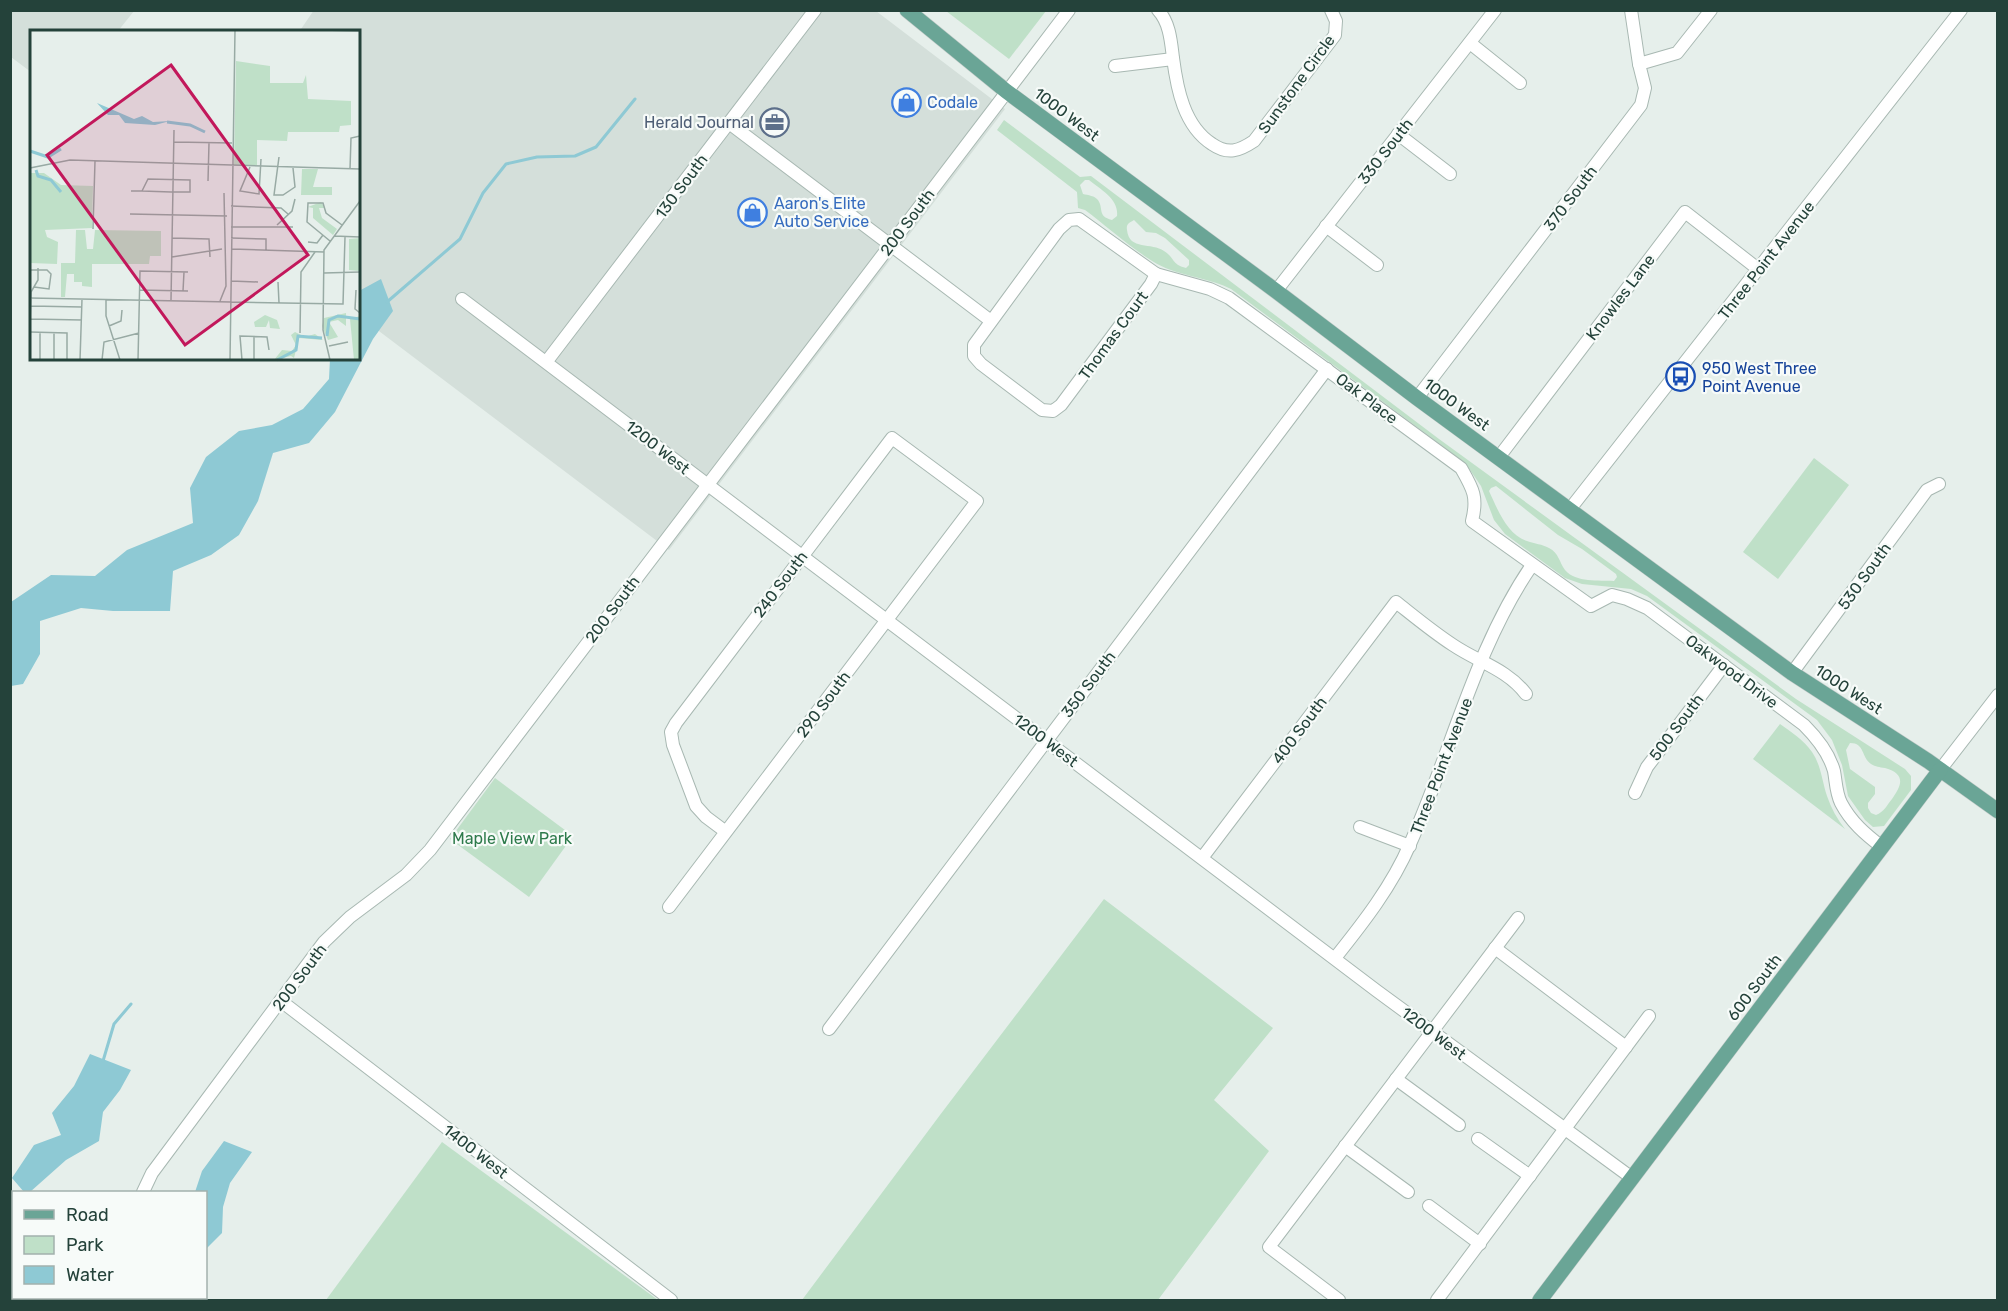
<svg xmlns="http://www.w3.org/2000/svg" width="2008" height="1311" font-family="Rubik,sans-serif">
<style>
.built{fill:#d4dfda}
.green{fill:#bfe0c8;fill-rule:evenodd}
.water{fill:#8ec9d4}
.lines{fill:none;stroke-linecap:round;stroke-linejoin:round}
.stream{stroke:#8ec9d4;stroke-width:3}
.minor-casing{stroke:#a8b8b2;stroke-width:14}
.major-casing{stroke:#c2cac8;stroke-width:16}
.minor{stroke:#fff;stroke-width:12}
.major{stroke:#6aa596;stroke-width:15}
.labels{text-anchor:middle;stroke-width:4.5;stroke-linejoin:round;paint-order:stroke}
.street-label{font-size:16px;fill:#24423a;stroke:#f7fbf9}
.shop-label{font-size:16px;fill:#366cbe;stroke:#f7fbf9;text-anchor:start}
.service-label{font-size:16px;fill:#4e5e75;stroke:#f7fbf9;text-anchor:end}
.transit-label{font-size:16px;fill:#164399;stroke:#f7fbf9;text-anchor:start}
.park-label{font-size:16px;fill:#2d7a4b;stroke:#f7fbf9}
.inset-river{fill:none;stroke:#8ec9d4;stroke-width:3}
.inset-road{fill:none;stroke:#98aaa4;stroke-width:1.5}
.view{fill:#c2185b;fill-opacity:0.15;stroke:#c2185b;stroke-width:3}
.inset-edge{fill:none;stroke:#24423a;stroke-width:3}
</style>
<rect width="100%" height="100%" fill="#e6efeb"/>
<g class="built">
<path d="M11,10H134V11L118,31L32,32L31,72L11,57Z"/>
<path d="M314,10L876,11L1005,109L669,550L359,316L358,32H299Z"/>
</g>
<g class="green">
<path d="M946,11H1046L1009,59Z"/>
<path d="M1004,120L1080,177L1091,176L1439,439L1796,699L1905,769L1911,776V790L1884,826L1873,827L1865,820L1848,796L1842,765L1832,740L1817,720L1647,596L1631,589L1582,584L1565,578L1505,534L1494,520L1481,486L1470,470L1456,456L1231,289C1211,279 1189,277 1168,269C1144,260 1108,227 1085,210L1078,208L1077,192L997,130ZM1085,180H1089C1101,190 1119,199 1117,216L1112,220C1097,216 1104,209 1098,200C1095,196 1088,195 1083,194L1080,185ZM1134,220L1146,232L1156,233L1165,238L1189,260V265L1186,268C1171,264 1175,258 1164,251C1152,242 1129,251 1127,230C1126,224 1129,223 1134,220ZM1496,486L1558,535L1582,549L1616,574L1617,577L1614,581C1599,580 1576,583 1565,570C1559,562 1559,553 1549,548C1542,544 1535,544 1527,541C1507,535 1497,508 1489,491L1491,488ZM1850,743C1865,743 1861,757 1871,764C1876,767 1879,767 1885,768C1906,774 1902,785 1892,799C1887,805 1884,812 1876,815L1871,813L1868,808V803L1875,794V787L1850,769L1846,750Z"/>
<path d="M1814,458L1849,485L1778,579L1743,552Z"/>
<path d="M1780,724C1791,732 1804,740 1812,752C1821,765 1822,781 1827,796C1831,808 1837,819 1845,829L1753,759Z"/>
<path d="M495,778L573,836L529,897L450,839Z"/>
<path d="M1104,899L1273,1028L1214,1100L1269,1151L1158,1300H802L940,1115Z"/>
<path d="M442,1142L658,1300H326Z"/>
</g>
<g class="water">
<path d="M381,279L393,311L373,339L335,412L309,443L273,453L258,501L239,535L211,555L173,571L170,611H113L81,608L40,621V654L23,684L11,686V602L51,575L95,576L127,550L193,523L190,488L206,457L239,431L272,425L303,409L329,379L330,359L358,358L359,291Z"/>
<path d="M90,1054L131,1070L120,1090L103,1112L99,1141L66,1160L30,1192H24L12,1178L34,1145L61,1135L52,1113L74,1086Z"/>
<path d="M224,1141L252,1152L230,1183L223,1207L222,1233L206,1249V1192H195L202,1171Z"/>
</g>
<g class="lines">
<g class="stream">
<path d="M387,302L460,239L483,193L506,164L537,157L575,156L596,147L635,99"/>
<path d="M103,1061L114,1024L131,1004"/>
<path d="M10,1210L14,1205"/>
<path d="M10,1254L14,1259"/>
<path d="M23,1300V1298"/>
</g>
<defs>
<g id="minor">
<path d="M1158,10C1170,23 1171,42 1173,58C1177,89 1184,126 1212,144C1228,155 1239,151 1254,141L1335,35L1336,21L1331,10"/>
<path d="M1631,10L1639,64"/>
<path d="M1470,43L1520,83"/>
<path d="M1115,66L1173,59"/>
<path d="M729,123L991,321"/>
<path d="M1398,134L1450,174"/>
<path d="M1079,219L1156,274L1151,284L1061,405L1053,411L1042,410L981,364L974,356V345L1059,229L1069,220Z"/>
<path d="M1326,226L1377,265"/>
<path d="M1156,274L1210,289L1229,298L1461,468C1473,489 1478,497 1472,521L1591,606L1612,595L1627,599L1647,608L1804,725C1817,738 1829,753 1834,771C1836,782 1836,793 1841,803C1851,822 1865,834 1882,847"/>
<path d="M1276,291L1495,10"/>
<path d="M462,299L1377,991L1632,1178"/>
<path d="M547,361L815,10"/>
<path d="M1417,398L1641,105L1645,88L1639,64L1677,53L1711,10"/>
<path d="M1499,457L1685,212L1758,269"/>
<path d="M1570,509L1961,10"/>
<path d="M1792,673L1927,490L1939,484"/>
<path d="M1940,770L1998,695"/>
<path d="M1635,793L1647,767L1724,665"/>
<path d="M1360,827L1410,846"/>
<path d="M1202,858L1396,602C1415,617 1433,632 1453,645C1478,662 1507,669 1526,694"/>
<path d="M669,907C772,772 873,636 977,501L892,438L676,723L671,732L673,745L696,806L706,817L726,832"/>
<path d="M1495,948L1626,1047"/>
<path d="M1335,958C1363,923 1392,886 1410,844C1451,753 1475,648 1532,565"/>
<path d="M281,1001L671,1300"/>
<path d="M829,1029L1327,369"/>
<path d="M1396,1079L1459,1125"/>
<path d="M1478,1139L1530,1176"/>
<path d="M1345,1146L1408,1192"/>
<path d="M143,1192L152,1173L324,942L350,917L406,875L430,850L1069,10"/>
<path d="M1429,1206L1480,1244"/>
<path d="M108,1300L109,1298"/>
<path d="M1339,1300L1269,1247L1518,918"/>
<path d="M1437,1300L1649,1016"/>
</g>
<g id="major">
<path d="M907,10L1006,91L1276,291L1417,398L1792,673L1928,761L1998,811"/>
<path d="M1540,1300L1940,770"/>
</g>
</defs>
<use href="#minor" class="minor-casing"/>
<use href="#major" class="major-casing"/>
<use href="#minor" class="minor"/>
<use href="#major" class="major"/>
</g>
<defs>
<symbol id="shop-ring" viewBox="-11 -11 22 22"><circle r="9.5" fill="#f7fbf9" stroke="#3f7fe0" stroke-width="1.5"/><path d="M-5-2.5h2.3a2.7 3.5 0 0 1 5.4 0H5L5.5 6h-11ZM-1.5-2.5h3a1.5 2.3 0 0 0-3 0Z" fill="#3f7fe0"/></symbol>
<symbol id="office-ring" viewBox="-11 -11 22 22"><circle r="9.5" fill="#f7fbf9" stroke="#5c6f8a" stroke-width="1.5"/><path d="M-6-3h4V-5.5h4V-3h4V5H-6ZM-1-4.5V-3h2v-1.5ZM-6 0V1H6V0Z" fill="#5c6f8a"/></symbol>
<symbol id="bus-ring" viewBox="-11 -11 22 22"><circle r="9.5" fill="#f7fbf9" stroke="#1a4fb4" stroke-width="1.5"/><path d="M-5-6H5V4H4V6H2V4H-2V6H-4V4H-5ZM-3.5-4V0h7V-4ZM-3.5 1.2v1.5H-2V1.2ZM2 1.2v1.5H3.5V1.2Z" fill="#1a4fb4"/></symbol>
</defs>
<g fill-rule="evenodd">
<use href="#shop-ring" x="890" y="86" width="33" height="33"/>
<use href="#office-ring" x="758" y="106" width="33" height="33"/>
<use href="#shop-ring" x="736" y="196" width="33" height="33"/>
<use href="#bus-ring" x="1664" y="360" width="33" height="33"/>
</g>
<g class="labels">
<g class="street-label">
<text transform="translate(1296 84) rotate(-54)" y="6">Sunstone Circle</text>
<text transform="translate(1067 114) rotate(37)" y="6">1000 West</text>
<text transform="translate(1385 151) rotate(-52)" y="6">330 South</text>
<text transform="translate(681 186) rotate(-53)" y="6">130 South</text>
<text transform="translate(1570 198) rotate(-53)" y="6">370 South</text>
<text transform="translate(907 222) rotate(-53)" y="6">200 South</text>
<text transform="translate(1766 260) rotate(-52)" y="6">Three Point Avenue</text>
<text transform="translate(1620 297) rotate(-53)" y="6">Knowles Lane</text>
<text transform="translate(1113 335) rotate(-54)" y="6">Thomas Court</text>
<text transform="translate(1367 398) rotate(37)" y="6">Oak Place</text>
<text transform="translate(1457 404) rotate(36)" y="6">1000 West</text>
<text transform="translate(658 447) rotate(38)" y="6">1200 West</text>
<text transform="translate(1864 576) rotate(-54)" y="6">530 South</text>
<text transform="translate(780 584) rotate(-53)" y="6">240 South</text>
<text transform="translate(612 609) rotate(-53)" y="6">200 South</text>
<text transform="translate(1732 671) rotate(37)" y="6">Oakwood Drive</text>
<text transform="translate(1088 684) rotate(-53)" y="6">350 South</text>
<text transform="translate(1849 689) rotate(33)" y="6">1000 West</text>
<text transform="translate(823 704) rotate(-53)" y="6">290 South</text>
<text transform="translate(1676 727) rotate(-53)" y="6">500 South</text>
<text transform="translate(1299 730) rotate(-53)" y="6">400 South</text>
<text transform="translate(1046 740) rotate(37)" y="6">1200 West</text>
<text transform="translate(1441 766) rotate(-69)" y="6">Three Point Avenue</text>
<text transform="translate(299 977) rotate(-53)" y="6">200 South</text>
<text transform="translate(1754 987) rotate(-53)" y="6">600 South</text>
<text transform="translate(1434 1033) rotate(37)" y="6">1200 West</text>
<text transform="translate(476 1151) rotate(38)" y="6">1400 West</text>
</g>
<g class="shop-label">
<text x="927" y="108">Codale</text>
<text x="774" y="209">Aaron's Elite<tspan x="774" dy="18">Auto Service</tspan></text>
</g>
<g class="service-label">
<text x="754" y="128">Herald Journal</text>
</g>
<g class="transit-label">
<text x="1702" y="374">950 West Three<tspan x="1702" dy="18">Point Avenue</tspan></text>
</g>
<g class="park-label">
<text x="512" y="844">Maple View Park</text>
</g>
</g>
<g transform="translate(30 30)">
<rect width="330" height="330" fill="#e6efeb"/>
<path d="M206,31L240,36V53H273L276,45L278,69L321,71V95L310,96L309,102H258L257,111L227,110V135H204ZM272,139H288L283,157H302V165H271ZM0,143H14L31,155L63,156L62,198L15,200L17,207L28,212L27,234L0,233ZM291,172L295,178H289L292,188L307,199L303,205L283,188V178L278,177ZM46,200H55L57,219H63L65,200L131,201V226H120L119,234H62V257L52,256V252H44V244H37L35,267H31V233H45ZM330,208L329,241L319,240V209ZM316,283V296L308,290L299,292L308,307L298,310L292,296L294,288ZM235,285L247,290L250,299L240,298L239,290L236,297H225L224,292ZM330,286V330H324L320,289ZM265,302L275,307L285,304L293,310L269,308L264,328L261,326L244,330L252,320L262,321L266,315L261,305Z" fill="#bfe0c8"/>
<path d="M67,73L104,89L112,86L123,92L140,91L125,95L95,93L89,85H78Z" fill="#8ec9d4"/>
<path class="inset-river" d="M137,92L160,95L175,102M0,121L18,127L31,119M6,140L8,146L21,150L31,162M297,306L299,290L308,286L330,289M247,330L266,320L268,306L292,308"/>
<path class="inset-road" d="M292,0L330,1M144,112L202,113M249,127L244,165H253L265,157L263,138M220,137L210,161L229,164L231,129M0,138L40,130L330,139M320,139L321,108L330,106M178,151L179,113M101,161H112L141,162H160V150L118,149L112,161M201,176L251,178L258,184M100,184L197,186M247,195L262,181L265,169M201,197H263M63,199L65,131M304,206L330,207M330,207V178M142,208L179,209L180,227M201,208L236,209V220M300,211L277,192L278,173H293L296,183L312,195M278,212L287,213L293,205M202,219L294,222M142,227L192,219M0,240H17L21,244L19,259L4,257M294,243L330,242M201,251L228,252M248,252L249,273M109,260L158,261M326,260L325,279L330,283M153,261L154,242M0,268L201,272M76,270V286L90,330M141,270L144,100M190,271L196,256L194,163M201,272L313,274L315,207M1,276L52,277M0,289L52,290M0,293L1,262L8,250V238M79,296L91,291L92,280M0,302L37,303V330M10,302V330M270,303L271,242L285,222M299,316L318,312M24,330V302M50,330L52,269M72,330L74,312L109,303M108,330L110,241L158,242M200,330L205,0M212,330L210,306L237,307L239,320M224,330V306M300,330L293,300L294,220L330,171"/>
<path class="view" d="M141,35L278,225L155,315L17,125Z"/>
<rect width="330" height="330" class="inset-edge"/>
</g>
<rect width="2008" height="1311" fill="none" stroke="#24423a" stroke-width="24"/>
<rect x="12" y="1191" width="195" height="108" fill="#f7fbf9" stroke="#a3b1ad" stroke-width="1.5"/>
<rect x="24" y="1210" width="30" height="9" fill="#6aa596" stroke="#a3b1ad" stroke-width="1.5"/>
<text x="66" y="1221" font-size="18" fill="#24423a">Road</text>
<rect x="24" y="1236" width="30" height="18" fill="#bfe0c8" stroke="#a3b1ad" stroke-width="1.5"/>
<text x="66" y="1251" font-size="18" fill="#24423a">Park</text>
<rect x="24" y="1266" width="30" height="18" fill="#8ec9d4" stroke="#a3b1ad" stroke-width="1.5"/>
<text x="66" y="1281" font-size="18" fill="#24423a">Water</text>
</svg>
